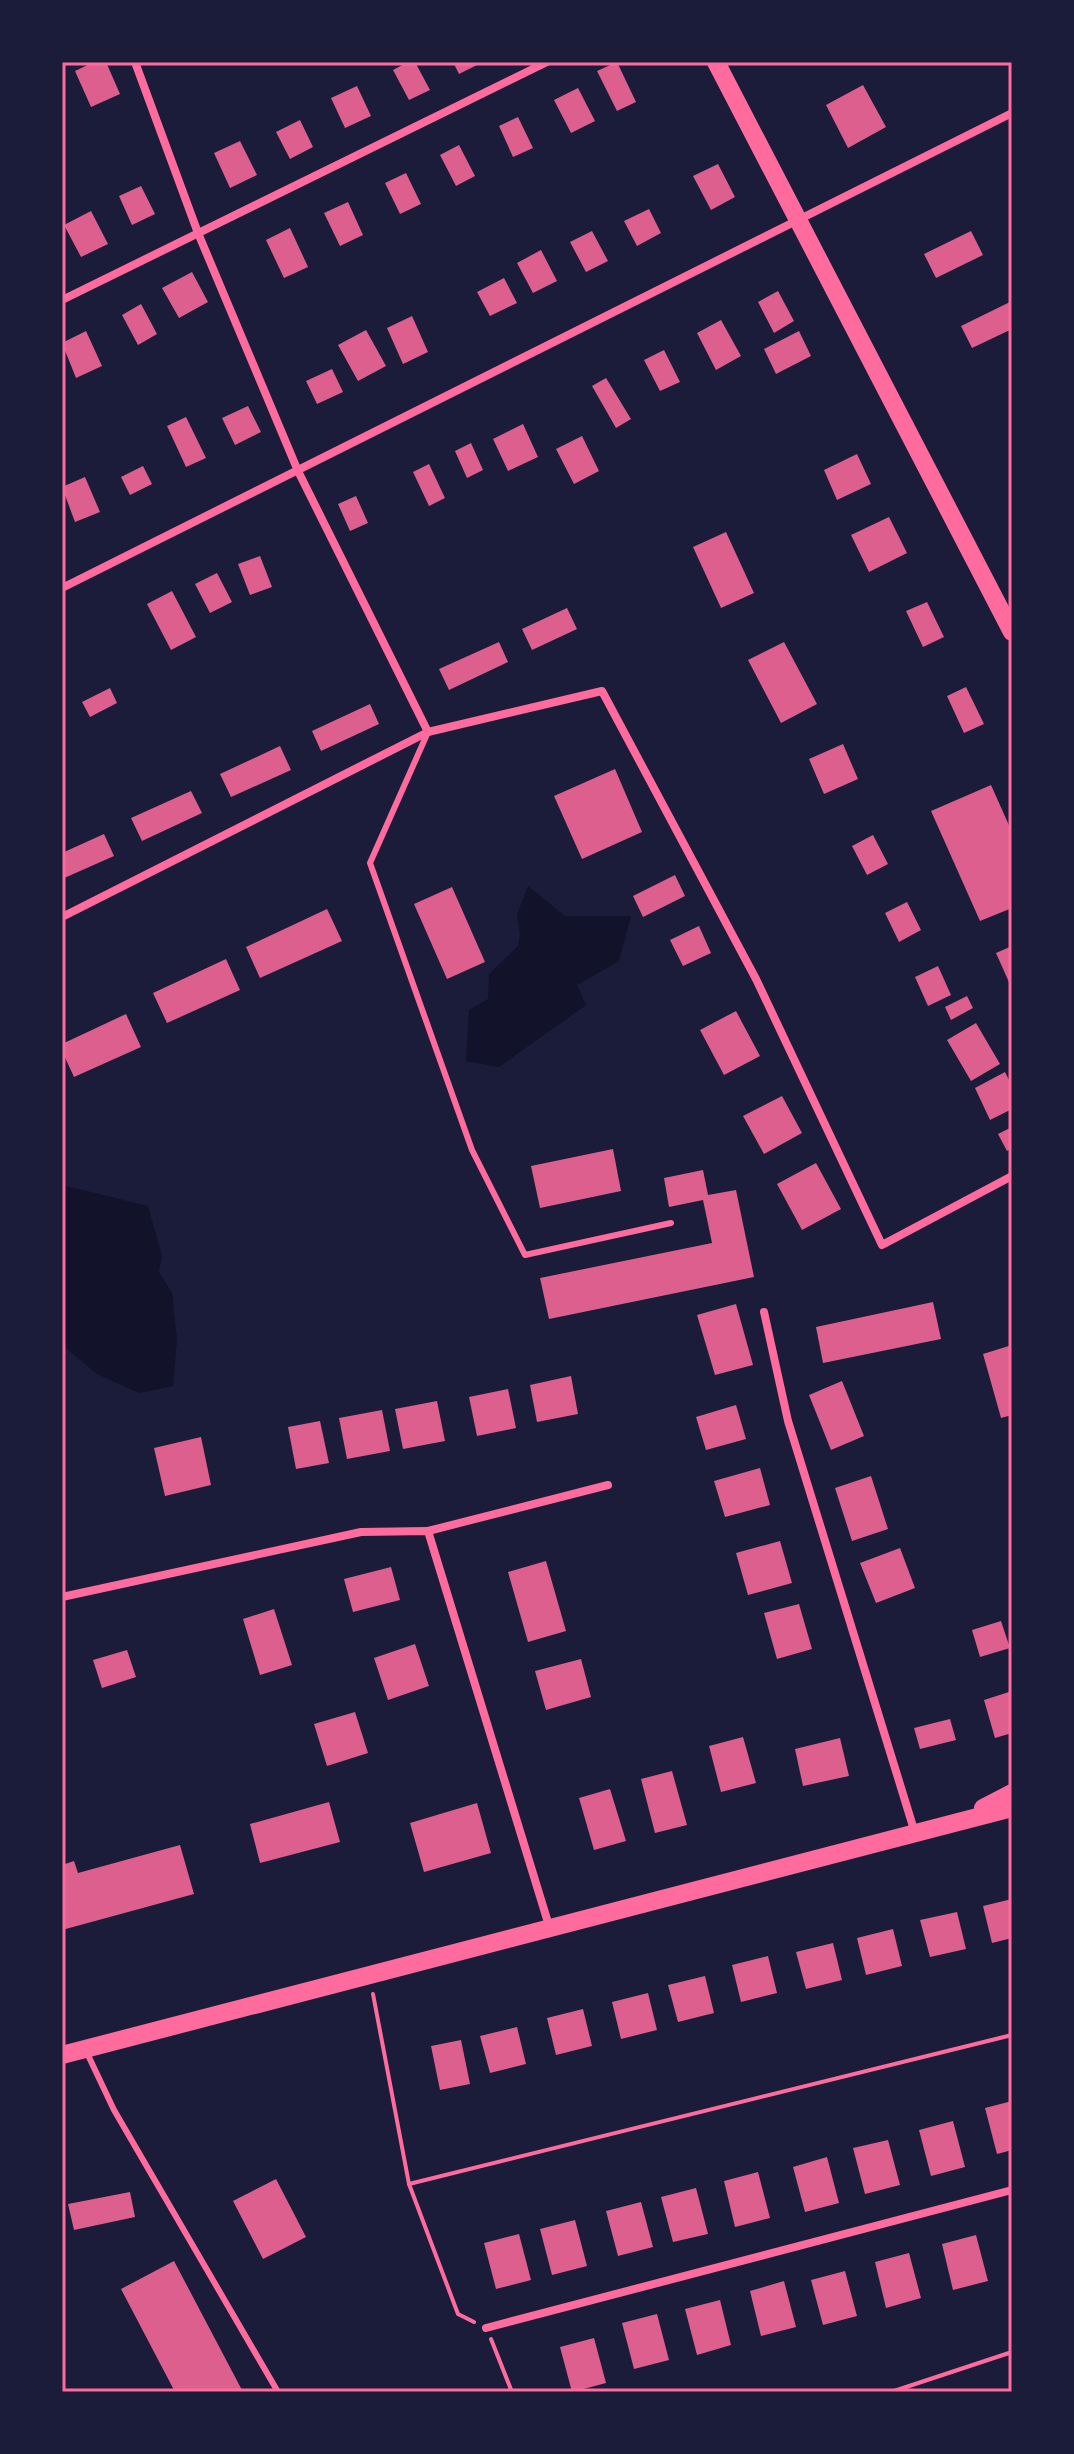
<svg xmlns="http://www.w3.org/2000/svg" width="1074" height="2454" font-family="Roboto,sans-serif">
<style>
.water{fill:#12122b}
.building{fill:#dd5f8e}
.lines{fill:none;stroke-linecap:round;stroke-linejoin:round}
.path{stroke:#ff6b9d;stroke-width:4}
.service{stroke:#ff6b9d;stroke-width:6}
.minor{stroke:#ff6b9d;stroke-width:8}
.primary{stroke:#ff6b9d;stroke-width:18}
.neatline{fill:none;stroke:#ff6b9d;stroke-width:3}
</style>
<rect width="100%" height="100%" fill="#1b1b3a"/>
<g class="water">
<path d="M528,886L565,916H631L619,961L577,985L586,1005L499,1067L466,1061L469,1010L488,999L489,974L518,946L520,934L517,915Z"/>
<path d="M62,1185L148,1206L162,1256L159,1272L172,1293L177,1340L173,1386L139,1393L97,1374L62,1345Z"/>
</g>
<g class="building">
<path d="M94,62H106L120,94L91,107L75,71Z"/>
<path d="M408,62H415L430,90L409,100L393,70Z"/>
<path d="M453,62H483L459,74Z"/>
<path d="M617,62L636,102L617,111L597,71Z"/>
<path d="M863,85L886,127L848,148L826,105Z"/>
<path d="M357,86L371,116L345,128L331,98Z"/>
<path d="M578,88L595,121L571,133L554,100Z"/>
<path d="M518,117L533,148L513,157L499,126Z"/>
<path d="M300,120L313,147L290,159L276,132Z"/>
<path d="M240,141L257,175L230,188L214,153Z"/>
<path d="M459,145L475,176L456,186L440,155Z"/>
<path d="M718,164L735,197L711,210L693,176Z"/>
<path d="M406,173L421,204L400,214L385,183Z"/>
<path d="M141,186L155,214L132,225L119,196Z"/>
<path d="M348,202L363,235L340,246L324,213Z"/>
<path d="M649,209L661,233L637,246L624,221Z"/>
<path d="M91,211L108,244L81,257L64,225Z"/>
<path d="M290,228L308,267L284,278L266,240Z"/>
<path d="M592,231L608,261L586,272L570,242Z"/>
<path d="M971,231L983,255L936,278L924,254Z"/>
<path d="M541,250L557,281L533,293L517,263Z"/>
<path d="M192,272L208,302L179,318L162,288Z"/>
<path d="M504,278L517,303L490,316L477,292Z"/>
<path d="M778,291L794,321L774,333L758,302Z"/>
<path d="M1012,301V329L972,348L961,326Z"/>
<path d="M141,304L157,334L138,345L122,315Z"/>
<path d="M412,316L428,352L403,364L387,328Z"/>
<path d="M721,320L741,356L716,370L697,333Z"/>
<path d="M366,330L386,366L358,381L338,345Z"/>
<path d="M86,331L102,366L76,378L62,343Z"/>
<path d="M799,331L811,356L776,374L764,349Z"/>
<path d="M664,350L680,382L660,391L644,360Z"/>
<path d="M332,369L343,392L317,404L306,381Z"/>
<path d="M606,378L631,419L616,428L592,386Z"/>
<path d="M248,406L261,432L235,445L222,418Z"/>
<path d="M186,417L206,458L186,467L167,426Z"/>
<path d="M523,424L538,457L508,471L493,439Z"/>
<path d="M582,436L599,471L574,484L556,449Z"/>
<path d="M471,443L483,470L467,478L455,451Z"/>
<path d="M857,454L871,484L837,500L824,470Z"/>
<path d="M429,464L445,498L429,506L413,472Z"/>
<path d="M143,466L152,484L130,495L121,477Z"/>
<path d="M85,477L100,512L75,522L62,487Z"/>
<path d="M356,496L368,523L350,531L338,504Z"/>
<path d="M889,517L907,553L869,572L851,535Z"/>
<path d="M726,532L754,593L721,608L693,547Z"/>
<path d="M260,556L272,587L250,595L238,564Z"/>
<path d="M217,573L232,602L210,613L195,584Z"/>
<path d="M172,591L196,637L171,650L147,604Z"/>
<path d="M927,602L944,637L923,647L906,611Z"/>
<path d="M567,608L577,629L532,650L522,629Z"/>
<path d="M499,642L508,662L449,690L439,669Z"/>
<path d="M784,642L817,704L781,723L748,660Z"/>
<path d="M966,687L984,724L964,733L947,696Z"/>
<path d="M110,688L117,703L90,717L82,702Z"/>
<path d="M370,704L379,724L321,751L312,731Z"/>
<path d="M843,744L858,779L824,794L809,759Z"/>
<path d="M280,746L291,770L231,797L220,774Z"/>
<path d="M615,769L642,832L582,859L554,796Z"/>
<path d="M991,785L1012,832V908L980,921L931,811Z"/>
<path d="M191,791L202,813L142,841L131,818Z"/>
<path d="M104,834L114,856L62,879V853Z"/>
<path d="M873,835L888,864L867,875L852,846Z"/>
<path d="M675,875L685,896L643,917L633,896Z"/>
<path d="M452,887L485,962L447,979L414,904Z"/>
<path d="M907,902L921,930L899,942L885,913Z"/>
<path d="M327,909L342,941L260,978L246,947Z"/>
<path d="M699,926L711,953L683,966L670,940Z"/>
<path d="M1012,946V989L996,953Z"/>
<path d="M226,959L240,990L167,1023L153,993Z"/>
<path d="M938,966L951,995L928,1006L915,977Z"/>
<path d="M967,996L973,1008L951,1020L945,1007Z"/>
<path d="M736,1011L760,1056L724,1075L700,1030Z"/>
<path d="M126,1014L141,1047L74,1077L62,1051V1044Z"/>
<path d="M976,1023L1000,1064L971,1081L947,1040Z"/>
<path d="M1005,1072L1012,1086V1109L990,1120L975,1088Z"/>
<path d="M782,1096L802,1133L764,1154L743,1116Z"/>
<path d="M1012,1127V1148L1007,1151L998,1134Z"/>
<path d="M613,1149L621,1191L540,1208L531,1166Z"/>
<path d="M816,1163L841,1209L802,1230L777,1184Z"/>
<path d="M703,1170L708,1195L736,1190L754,1277L549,1319L540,1278L712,1243L703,1200L669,1207L664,1178Z"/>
<path d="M933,1302L941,1339L823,1363L816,1327Z"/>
<path d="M736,1304L753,1365L715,1375L697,1315Z"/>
<path d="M1012,1345V1415L1001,1418L983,1354Z"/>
<path d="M571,1376L578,1414L537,1422L530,1385Z"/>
<path d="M842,1381L864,1436L831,1450L809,1395Z"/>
<path d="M508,1389L516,1428L477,1436L469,1397Z"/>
<path d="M437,1401L445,1441L403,1449L395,1409Z"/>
<path d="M736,1405L746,1439L706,1450L696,1417Z"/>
<path d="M382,1410L390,1451L347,1459L339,1418Z"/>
<path d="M320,1421L329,1463L296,1469L288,1427Z"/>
<path d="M201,1437L211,1485L165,1496L154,1448Z"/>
<path d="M760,1468L770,1505L725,1517L714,1481Z"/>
<path d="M871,1476L888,1529L852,1541L835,1488Z"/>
<path d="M780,1541L792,1583L748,1595L736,1553Z"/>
<path d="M900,1548L915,1588L876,1603L860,1563Z"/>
<path d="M546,1561L566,1631L528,1642L508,1572Z"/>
<path d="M391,1567L400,1600L353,1612L344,1579Z"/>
<path d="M799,1604L812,1649L777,1659L764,1613Z"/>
<path d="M274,1609L292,1665L260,1675L243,1619Z"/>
<path d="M1001,1621L1010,1648L980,1657L972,1630Z"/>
<path d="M415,1644L429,1686L388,1700L374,1658Z"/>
<path d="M127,1650L136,1677L102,1688L93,1660Z"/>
<path d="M581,1659L591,1697L546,1710L535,1671Z"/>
<path d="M1012,1691V1733L995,1738L984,1700Z"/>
<path d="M355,1712L368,1753L327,1766L314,1724Z"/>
<path d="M950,1719L956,1740L920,1749L914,1728Z"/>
<path d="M743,1737L756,1783L721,1792L709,1746Z"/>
<path d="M840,1738L849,1776L803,1786L795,1749Z"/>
<path d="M672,1771L687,1825L655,1833L641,1779Z"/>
<path d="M610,1789L626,1841L594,1850L579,1798Z"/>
<path d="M329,1802L340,1842L260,1863L250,1824Z"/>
<path d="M477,1803L491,1853L424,1872L410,1823Z"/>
<path d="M180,1845L194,1894L62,1930V1865L74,1861L78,1873Z"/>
<path d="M1012,1899V1938L992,1943L983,1906Z"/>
<path d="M957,1912L966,1949L930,1957L920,1920Z"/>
<path d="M893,1929L902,1966L866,1975L857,1938Z"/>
<path d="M833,1943L842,1980L806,1989L796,1952Z"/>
<path d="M768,1956L777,1993L741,2002L732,1965Z"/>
<path d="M705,1976L714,2013L678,2022L668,1985Z"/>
<path d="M648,1993L657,2030L621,2039L612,2002Z"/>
<path d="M583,2009L592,2046L556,2055L547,2018Z"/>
<path d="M517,2027L526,2064L490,2073L480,2036Z"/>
<path d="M461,2040L470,2084L440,2090L431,2046Z"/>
<path d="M1012,2101V2150L997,2154L985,2108Z"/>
<path d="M953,2121L965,2167L931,2176L919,2130Z"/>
<path d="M888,2140L900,2185L865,2194L853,2148Z"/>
<path d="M827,2157L839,2203L805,2212L793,2167Z"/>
<path d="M758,2172L770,2218L735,2227L724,2181Z"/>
<path d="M276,2179L306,2237L263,2259L233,2201Z"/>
<path d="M696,2188L708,2234L673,2242L661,2197Z"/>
<path d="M130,2192L135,2217L74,2230L68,2204Z"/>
<path d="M641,2202L653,2247L618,2256L606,2211Z"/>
<path d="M575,2220L587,2266L552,2275L540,2229Z"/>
<path d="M519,2234L531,2280L496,2289L484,2243Z"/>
<path d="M976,2235L988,2281L953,2290L942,2244Z"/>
<path d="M909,2253L921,2298L886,2308L875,2262Z"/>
<path d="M174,2261L243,2392H175L121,2289Z"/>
<path d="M845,2271L857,2316L823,2325L811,2280Z"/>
<path d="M784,2281L796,2327L761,2336L750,2291Z"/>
<path d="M720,2300L731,2345L697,2355L685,2309Z"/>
<path d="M657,2314L669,2360L634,2369L622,2323Z"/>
<path d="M594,2338L606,2383L572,2392L560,2347Z"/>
</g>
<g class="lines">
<g class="path">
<path d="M373,1994L409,2184L458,2314L474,2322"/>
<path d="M409,2184L1012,2035"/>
<path d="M491,2339L512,2392"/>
<path d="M891,2392L1012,2352"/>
</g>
<g class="service">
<path d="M428,732L370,863L472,1150L525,1255L671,1223"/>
<path d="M87,2053L114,2110L278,2392"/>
</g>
<g class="minor">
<path d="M135,62L198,233L298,471L428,732"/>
<path d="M62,300L547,62"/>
<path d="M62,588L1012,113"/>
<path d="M62,917L428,732L602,691L756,979L882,1245L1012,1176"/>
<path d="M764,1312L788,1421L915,1833"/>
<path d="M428,1531L608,1485"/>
<path d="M62,1597L361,1532L428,1531L550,1929"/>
<path d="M486,2328L1012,2190"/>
</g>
<g class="primary">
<path d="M716,62L1012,632"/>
<path d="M983,1808L1012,1793"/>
<path d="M62,2055L1012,1808"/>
</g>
</g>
<rect width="1074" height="2454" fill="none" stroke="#1b1b3a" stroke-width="128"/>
<rect x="64" y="64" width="946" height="2326" class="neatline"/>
</svg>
